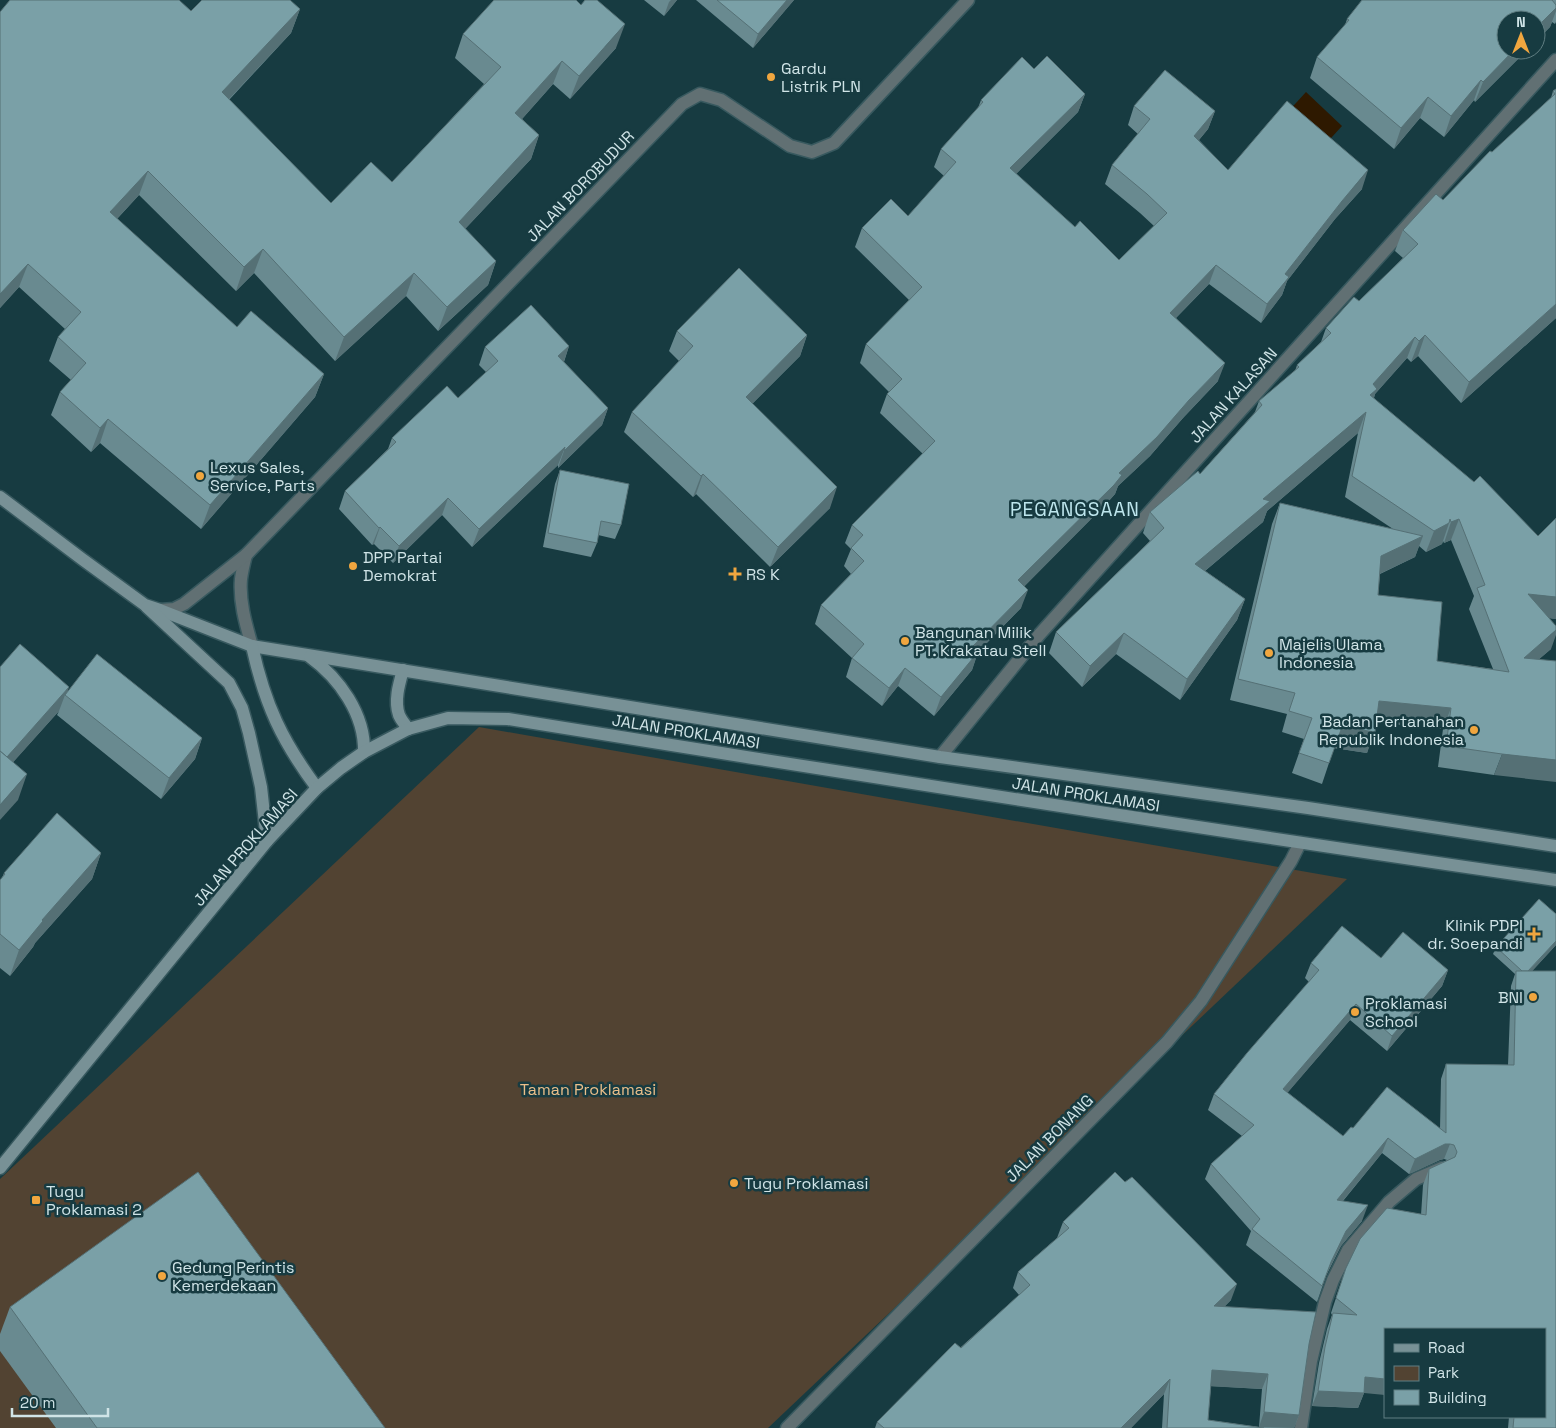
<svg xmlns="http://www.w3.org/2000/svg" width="1556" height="1428" font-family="'Space Grotesk',sans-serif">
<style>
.green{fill:#524332}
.water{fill:#2e1900}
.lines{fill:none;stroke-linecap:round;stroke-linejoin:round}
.minor-casing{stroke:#38595f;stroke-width:15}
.secondary-casing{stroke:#38595f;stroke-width:15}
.minor{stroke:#617073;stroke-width:12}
.secondary{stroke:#789196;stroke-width:12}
.wall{fill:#698a90;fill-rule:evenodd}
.shaded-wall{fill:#557075}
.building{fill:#7aa0a7;stroke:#557075}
.poi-dot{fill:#f0a63f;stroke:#173b41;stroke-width:2}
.labels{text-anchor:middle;stroke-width:5;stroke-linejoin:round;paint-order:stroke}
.poi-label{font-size:16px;fill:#d0e4e7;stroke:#173b41;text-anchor:start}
.street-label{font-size:16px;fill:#d0e4e7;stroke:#173b41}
.park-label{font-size:16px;fill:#ebbf8a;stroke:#173b41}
.quarter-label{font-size:19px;letter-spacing:1px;fill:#bee6ed;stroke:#173b41}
</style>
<rect width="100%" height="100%" fill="#173b41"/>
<path class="green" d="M479,727L1347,879L768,1428H0V1179Z"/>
<path class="water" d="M1306,92L1342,126L1321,149L1285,115Z"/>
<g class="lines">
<defs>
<g id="minor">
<path d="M246,555C244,563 242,571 241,579C239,602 246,625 252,646"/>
<path d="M160,610L174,609L184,604L246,555L682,104L700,94L721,100L790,146L812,152L834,143L968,0"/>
<path d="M940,757L1039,635L1556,60"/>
<path d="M787,1428L1167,1042L1201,1001L1291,861L1300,843"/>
<path d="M1301,1428L1311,1361L1325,1302L1333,1280L1348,1250L1389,1202L1416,1179L1442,1168"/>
</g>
<g id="secondary">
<path d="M0,497L82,559L145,605L160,610L252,646L940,757L1308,808L1556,846"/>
<path d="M147,607L229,683L242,708L249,733L261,787L267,841"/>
<path d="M252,646C265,705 282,741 317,788"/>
<path d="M310,657C339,678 365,714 364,752"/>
<path d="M403,670C399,684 394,701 399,715C401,720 405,724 408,729"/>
<path d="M0,1168L267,841L317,788L341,768L364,752L408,729L448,718L508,719C857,775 1206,830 1556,880"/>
</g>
</defs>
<use href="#minor" class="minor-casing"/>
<use href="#secondary" class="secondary-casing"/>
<use href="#minor" class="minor"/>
<use href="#secondary" class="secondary"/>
</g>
<g class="wall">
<path d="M644,0H677L664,16Z"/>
<path d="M696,0H794L753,48Z"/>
<path d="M1377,0H1556V22L1555,24L1552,22L1550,27L1475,102L1474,100L1444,137L1420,118L1394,149L1310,78L1317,57L1345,25L1347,19Z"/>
<path d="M300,9L291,33L229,100L331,203L392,182L484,84L455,58L463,34L616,48L570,99L553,84L522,119L539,135L531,159L465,229L496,261L488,285L438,331L406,296L335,361L254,273L236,291L139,195L117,219L237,327L324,374L315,397L201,529L100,443L91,452L51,415L60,392L71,380L49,361L58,337L65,329L19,287L0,308V12L191,11Z"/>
<path d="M1034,69L1085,94L1078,112L1016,174L1075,227L1119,260L1154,226L1140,213L1105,184L1112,165L1138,134L1128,125L1134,106L1215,111L1208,129L1199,140L1228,170L1362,189L1335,219L1287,281L1282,295L1261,323L1209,284L1176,318L1218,381L1183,418L1150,456L1118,486L1115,494L1107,503L1024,586L1021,608L978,652L972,670L934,716L898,686L882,706L846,677L852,658L815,624L821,605L851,574L844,566L851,549L845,543L852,525L923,454L880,413L887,394L889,392L860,363L866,344L909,300L855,247L862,228L908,216L944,176L934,167L941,149L978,108L981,100Z"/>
<path d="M1556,89V318L1461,403L1418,356L1411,362L1407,358L1375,394L1374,398L1556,619L1549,618L1551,649L1539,659L1494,775L1438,767L1443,729L1376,722L1367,753L1334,748L1322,784L1292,773L1304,739L1282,732L1287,714L1230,700L1272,524L1280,503L1393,529L1345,497L1358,433L1267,511L1263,522L1205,571L1245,599L1237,620L1180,700L1116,654L1082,687L1049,653L1056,632L1150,541L1143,533L1150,512L1200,474L1255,412L1259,401L1295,371L1297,365L1321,342L1326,328L1359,301L1403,258L1395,251L1403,230L1443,200L1492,152L1551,98L1553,91ZM1451,540L1474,596L1469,609L1493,669L1437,661L1378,595L1380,574L1415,557L1419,546L1426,552L1442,544L1443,541L1444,543Z"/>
<path d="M677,331L807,335L800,356L752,404L830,508L770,567L696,494L693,497L624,432L632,412L679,361L669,351Z"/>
<path d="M569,346L564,362L608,408L602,425L558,468V465L472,547L442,515L393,563L374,544L372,545L339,509L345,491L388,449L392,438L458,398L486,372L479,365L485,347Z"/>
<path d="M560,470L621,525L615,539L598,535L597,543L591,557L543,547L555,484Z"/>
<path d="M0,667L202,738L195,759L161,799L57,715L59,711L13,762L18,800Z"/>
<path d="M101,853L92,879L35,943L33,947L10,976L0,968V880L2,878L4,873Z"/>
<path d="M1556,914V945L1532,971L1556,1428H1508L1509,1417H1545V1329L1364,1393L1358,1408L1312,1406L1319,1363L1327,1329L1332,1315L1331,1313L1346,1268L1421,1215L1423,1185L1429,1169L1447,1160L1444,1159L1440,1160L1409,1174L1382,1153L1343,1201L1362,1221L1341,1246L1326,1276L1317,1302L1246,1245L1251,1231L1205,1179L1211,1164L1242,1136L1208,1110L1214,1094L1309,982L1305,978L1311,963L1381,958L1448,970L1442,986L1387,1051L1350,1020L1287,1093L1343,1136L1353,1128L1440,1129L1441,1079L1446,1064L1508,1065L1511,986L1515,974L1493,954L1496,947Z"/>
<path d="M1063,1222L1231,1300L1224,1307L1309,1344L1299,1415L1294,1428H1162L1164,1394L1131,1428H875L877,1422L1019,1295L1013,1288L1018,1272L1057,1238ZM1211,1386L1262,1389L1259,1427L1208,1420Z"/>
<path d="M10,1307L385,1428H56L0,1351V1334Z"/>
</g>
<g class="shaded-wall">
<path d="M671,0H677L664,16L669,2Z"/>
<path d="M787,0H794L753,48L758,34Z"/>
<path d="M1556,8V11L1550,27L1536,41V28Z"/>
<path d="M300,9L291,33L213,116L222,92Z"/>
<path d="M625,24L616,48L570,99L579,76Z"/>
<path d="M1514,50H1527L1475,102L1483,82Z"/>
<path d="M562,61L553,84L506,137L515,113Z"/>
<path d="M1481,80L1474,100L1444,137L1451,116Z"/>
<path d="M1085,94L1078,112L1003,187L1010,168Z"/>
<path d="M1428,97L1420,118L1394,149L1401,128Z"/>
<path d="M1215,111L1208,129L1187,154L1194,136Z"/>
<path d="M539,135L531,159L450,245L459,222Z"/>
<path d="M1368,170L1362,189L1335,219L1287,281L1282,295L1261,323L1267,304L1285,274L1342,201Z"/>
<path d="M148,171L139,195L101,236L110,212Z"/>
<path d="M263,249L254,273L236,291L244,267Z"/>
<path d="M496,261L488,285L438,331L447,307Z"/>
<path d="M28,264L19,287L0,308V294Z"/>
<path d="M1216,265L1209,284L1163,331L1170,313Z"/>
<path d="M414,273L406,296L335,361L344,337Z"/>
<path d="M1556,304V318L1461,403L1469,382Z"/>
<path d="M807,335L800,356L738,418L746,397Z"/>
<path d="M1425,335L1418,356L1411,362L1419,341Z"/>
<path d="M1415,337L1407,358L1375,394L1370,410L1365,414L1358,433L1267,511L1263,522L1188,585L1195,564L1263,499L1373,384Z"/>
<path d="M569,346L563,364L558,356Z"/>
<path d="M1225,363L1218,381L1183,418L1150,456L1118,486L1115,494L1107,503L1012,599L1018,580L1119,473Z"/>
<path d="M324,374L315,397L201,529L210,505Z"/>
<path d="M608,408L602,425L558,468L564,451Z"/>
<path d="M108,419L100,443L91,452L100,428Z"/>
<path d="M565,447L558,465L472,547L479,529Z"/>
<path d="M703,474L696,494L693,497L701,476Z"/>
<path d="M837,487L830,508L770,567L778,547Z"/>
<path d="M448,498L442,515L393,563L399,546Z"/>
<path d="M1459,519L1451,540L1444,543L1451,522Z"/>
<path d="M1449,523L1442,544L1426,552L1434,531Z"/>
<path d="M380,527L374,544L372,545L379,528Z"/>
<path d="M1423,536L1415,557L1373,577L1381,556Z"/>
<path d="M1028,590L1021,608L978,652L972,670L934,716L941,697L972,647Z"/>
<path d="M1528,594L1556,597V619L1521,615Z"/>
<path d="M1245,599L1237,620L1180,700L1187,679Z"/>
<path d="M1556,630V635L1551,649L1516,679L1524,658Z"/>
<path d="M1124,633L1116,654L1082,687L1090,666Z"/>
<path d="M905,668L898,686L882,706L889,688Z"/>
<path d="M69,687L66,696L65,695L59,711L0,777L7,757Z"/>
<path d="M1379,701L1451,708L1443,729L1372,722Z"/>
<path d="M1342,727L1375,732L1367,753L1334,748Z"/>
<path d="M202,738L195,759L161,799L169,778Z"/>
<path d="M1502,754L1556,760V782L1494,775Z"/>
<path d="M27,774L18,800L0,820V805Z"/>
<path d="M101,853L92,879L35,943L33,947L10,976L19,950L42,920Z"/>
<path d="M1556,941V945L1523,981L1526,974Z"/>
<path d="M1448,970L1442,986L1387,1051L1392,1036Z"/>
<path d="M1356,1004L1350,1020L1277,1105L1283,1089Z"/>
<path d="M1388,1138L1382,1153L1331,1215L1337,1200Z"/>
<path d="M1445,1144H1450L1444,1159L1440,1160L1409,1174L1415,1159Z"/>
<path d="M1368,1205L1362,1221L1341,1246L1325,1277L1331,1262L1346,1231Z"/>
<path d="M1237,1284L1231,1300L1209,1322L1214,1306Z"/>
<path d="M1212,1370L1268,1374L1262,1389L1206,1386Z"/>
<path d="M1365,1377L1385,1379V1395L1364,1393L1358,1408L1312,1406L1318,1391Z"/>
<path d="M1170,1379L1164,1394L1131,1428H1121Z"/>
<path d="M1264,1412L1299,1415L1294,1428L1259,1427Z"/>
</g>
<g class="building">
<path d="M10,0H179L191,11L202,0H290L300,9L222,92L331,203L371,162L392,182L501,67L463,34L494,0H576L581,5L585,0H597L625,24L579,76L562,61L515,113L539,135L459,222L496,261L447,307L414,273L344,337L263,249L244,267L148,171L110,212L237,327L251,311L324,374L210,505L108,419L100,428L60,392L86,363L58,337L81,312L28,264L0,294V12Z"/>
<path d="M717,0H787L758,34Z"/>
<path d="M1362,0H1552L1556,5V8L1536,28V20H1506V50H1514L1483,82L1481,80L1451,116L1428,97L1401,128L1317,57L1349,20L1347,19Z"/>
<path d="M1047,56L1085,94L1010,168L1075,227L1080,221L1119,260L1167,213L1147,194L1112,165L1150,119L1134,106L1165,70L1215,111L1194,136L1228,170L1287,101L1368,170L1342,201L1285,274L1289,277L1267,304L1216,265L1170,313L1225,363L1189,400L1157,437L1119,473L1122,475L1114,485L1018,580L1028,590L972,647L978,652L941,697L905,668L889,688L852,658L864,644L821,605L864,561L851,548L863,535L852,525L935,441L887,394L902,379L866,344L922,287L862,228L891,199L908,216L956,162L941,149L983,102L981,100L1022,57L1034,69Z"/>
<path d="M1556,89V304L1469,382L1425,335L1419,341L1415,337L1373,384L1377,389L1370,395L1474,482L1480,476L1538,536L1556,518V597L1528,594L1556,626V630L1524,658L1556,661V760L1502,754L1446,746L1451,708L1379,701L1375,732L1342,727L1329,763L1299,753L1312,718L1289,711L1295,693L1238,679L1280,503L1423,536L1381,556L1378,595L1442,602L1437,661L1509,672L1477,588L1485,585L1459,519L1451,522L1450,519L1449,523L1434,531L1352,476L1366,412L1263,499L1270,501L1195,564L1245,599L1187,679L1124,633L1090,666L1056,632L1164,528L1150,512L1198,471L1200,474L1262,405L1259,401L1299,367L1297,365L1331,333L1326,328L1354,297L1359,301L1418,244L1403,230L1436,194L1443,200L1490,151L1492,152L1555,94L1553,91Z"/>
<path d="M739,268L807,335L746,397L837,487L778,547L703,474L701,476L632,412L693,346L677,331Z"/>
<path d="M531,305L569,346L558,356L608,408L564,451L565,447L479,529L448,498L399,546L380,527L379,528L345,491L396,442L392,438L447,386L458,398L498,361L485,347Z"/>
<path d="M560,470L629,484L621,525L601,521L597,543L548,533Z"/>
<path d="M20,644L69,687L7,757L0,751V667Z"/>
<path d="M97,654L202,738L169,778L65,695Z"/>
<path d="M0,751L27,774L0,805Z"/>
<path d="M57,813L101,853L42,920L43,921L19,950L0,934V880L5,874L4,873Z"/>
<path d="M1539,899L1556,914V941L1528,971H1522L1496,947Z"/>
<path d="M1342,926L1381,958L1403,932L1448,970L1392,1036L1356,1004L1283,1089L1343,1136L1351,1127L1353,1128L1387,1087L1446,1133V1064L1514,1065L1516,971H1556V1428H1513L1514,1417H1545V1329H1385V1379L1365,1377L1364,1393L1318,1391L1325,1347L1333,1313L1357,1315L1336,1298L1346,1268L1360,1239L1387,1208L1426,1215L1429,1169L1455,1157L1457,1152L1454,1145L1450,1144H1445L1415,1159L1388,1138L1337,1200L1368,1205L1346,1231L1331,1262L1322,1286L1252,1229L1260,1219L1211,1164L1254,1125L1214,1094L1247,1053L1319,970L1311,963Z"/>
<path d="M198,1172L385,1428H97L10,1307Z"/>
<path d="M1115,1172L1125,1182L1132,1177L1237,1284L1214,1306L1316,1312L1309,1344L1299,1415L1264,1412L1268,1374L1212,1370L1208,1420L1264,1428H1167L1170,1379L1121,1428H884L877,1422L955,1343L961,1348L1030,1285L1018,1272L1069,1228L1063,1222Z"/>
</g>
<g class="poi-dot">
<circle cx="771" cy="77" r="5"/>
<circle cx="200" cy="476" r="5"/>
<circle cx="353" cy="566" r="5"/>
<path d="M732.5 566.5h5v5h5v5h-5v5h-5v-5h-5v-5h5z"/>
<circle cx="905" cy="641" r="5"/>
<circle cx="1269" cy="653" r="5"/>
<circle cx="1474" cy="730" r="5"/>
<path d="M1531.5 926.5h5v5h5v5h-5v5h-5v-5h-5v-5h5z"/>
<circle cx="1533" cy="997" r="5"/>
<circle cx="1355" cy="1012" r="5"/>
<circle cx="734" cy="1183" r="5"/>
<rect x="31" y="1195" width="10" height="10" rx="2.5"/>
<circle cx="162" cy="1276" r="5"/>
</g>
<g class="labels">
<g class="poi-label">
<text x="781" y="74">Gardu<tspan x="781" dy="18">Listrik PLN</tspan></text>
<text x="210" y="473">Lexus Sales,<tspan x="210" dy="18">Service, Parts</tspan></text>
<text x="363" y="563">DPP Partai<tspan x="363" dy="18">Demokrat</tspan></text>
<text x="746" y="580">RS K</text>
<text x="915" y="638">Bangunan Milik<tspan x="915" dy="18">PT. Krakatau Stell</tspan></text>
<text x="1279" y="650">Majelis Ulama<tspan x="1279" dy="18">Indonesia</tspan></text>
<text x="1464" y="727" text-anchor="end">Badan Pertanahan<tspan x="1464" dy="18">Republik Indonesia</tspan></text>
<text x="1523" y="931" text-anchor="end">Klinik PDPI<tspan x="1523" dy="18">dr. Soepandi</tspan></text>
<text x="1523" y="1003" text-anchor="end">BNI</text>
<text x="1365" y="1009">Proklamasi<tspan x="1365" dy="18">School</tspan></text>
<text x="744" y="1189">Tugu Proklamasi</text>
<text x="46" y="1197">Tugu<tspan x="46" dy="18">Proklamasi 2</tspan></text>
<text x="172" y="1273">Gedung Perintis<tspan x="172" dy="18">Kemerdekaan</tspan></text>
</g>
<g class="street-label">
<text transform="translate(580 186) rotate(-46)" y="6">JALAN BOROBUDUR</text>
<text transform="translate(1233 395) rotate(-48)" y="6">JALAN KALASAN</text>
<text transform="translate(686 731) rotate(9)" y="6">JALAN PROKLAMASI</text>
<text transform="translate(1086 794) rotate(9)" y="6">JALAN PROKLAMASI</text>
<text transform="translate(245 847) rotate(-49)" y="6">JALAN PROKLAMASI</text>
<text transform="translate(1049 1138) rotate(-45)" y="6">JALAN BONANG</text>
</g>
<g class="park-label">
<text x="588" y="1095">Taman Proklamasi</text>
</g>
<g class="quarter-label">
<text x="1075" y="516">PEGANGSAAN</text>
</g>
</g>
<rect x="1384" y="1328" width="162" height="90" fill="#173b41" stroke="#617f83"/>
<rect x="1394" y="1344" width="25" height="8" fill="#789196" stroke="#617f83"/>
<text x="1428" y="1353" font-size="15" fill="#d0e4e7">Road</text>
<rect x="1394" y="1366" width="25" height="15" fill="#524332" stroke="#617f83"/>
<text x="1428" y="1378" font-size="15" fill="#d0e4e7">Park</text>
<rect x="1394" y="1390" width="25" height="15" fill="#7aa0a7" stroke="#617f83"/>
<text x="1428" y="1403" font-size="15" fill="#d0e4e7">Building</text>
<g transform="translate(1521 35)"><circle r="24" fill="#173b41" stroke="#617f83"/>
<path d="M0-4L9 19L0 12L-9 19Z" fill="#f0a63f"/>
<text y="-8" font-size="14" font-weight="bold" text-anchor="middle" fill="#d0e4e7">N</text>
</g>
<path d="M12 1408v8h96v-8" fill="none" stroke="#d0e4e7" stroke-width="2.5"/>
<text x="20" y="1408" font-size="15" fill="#d0e4e7" stroke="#173b41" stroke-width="4" paint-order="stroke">20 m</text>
</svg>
